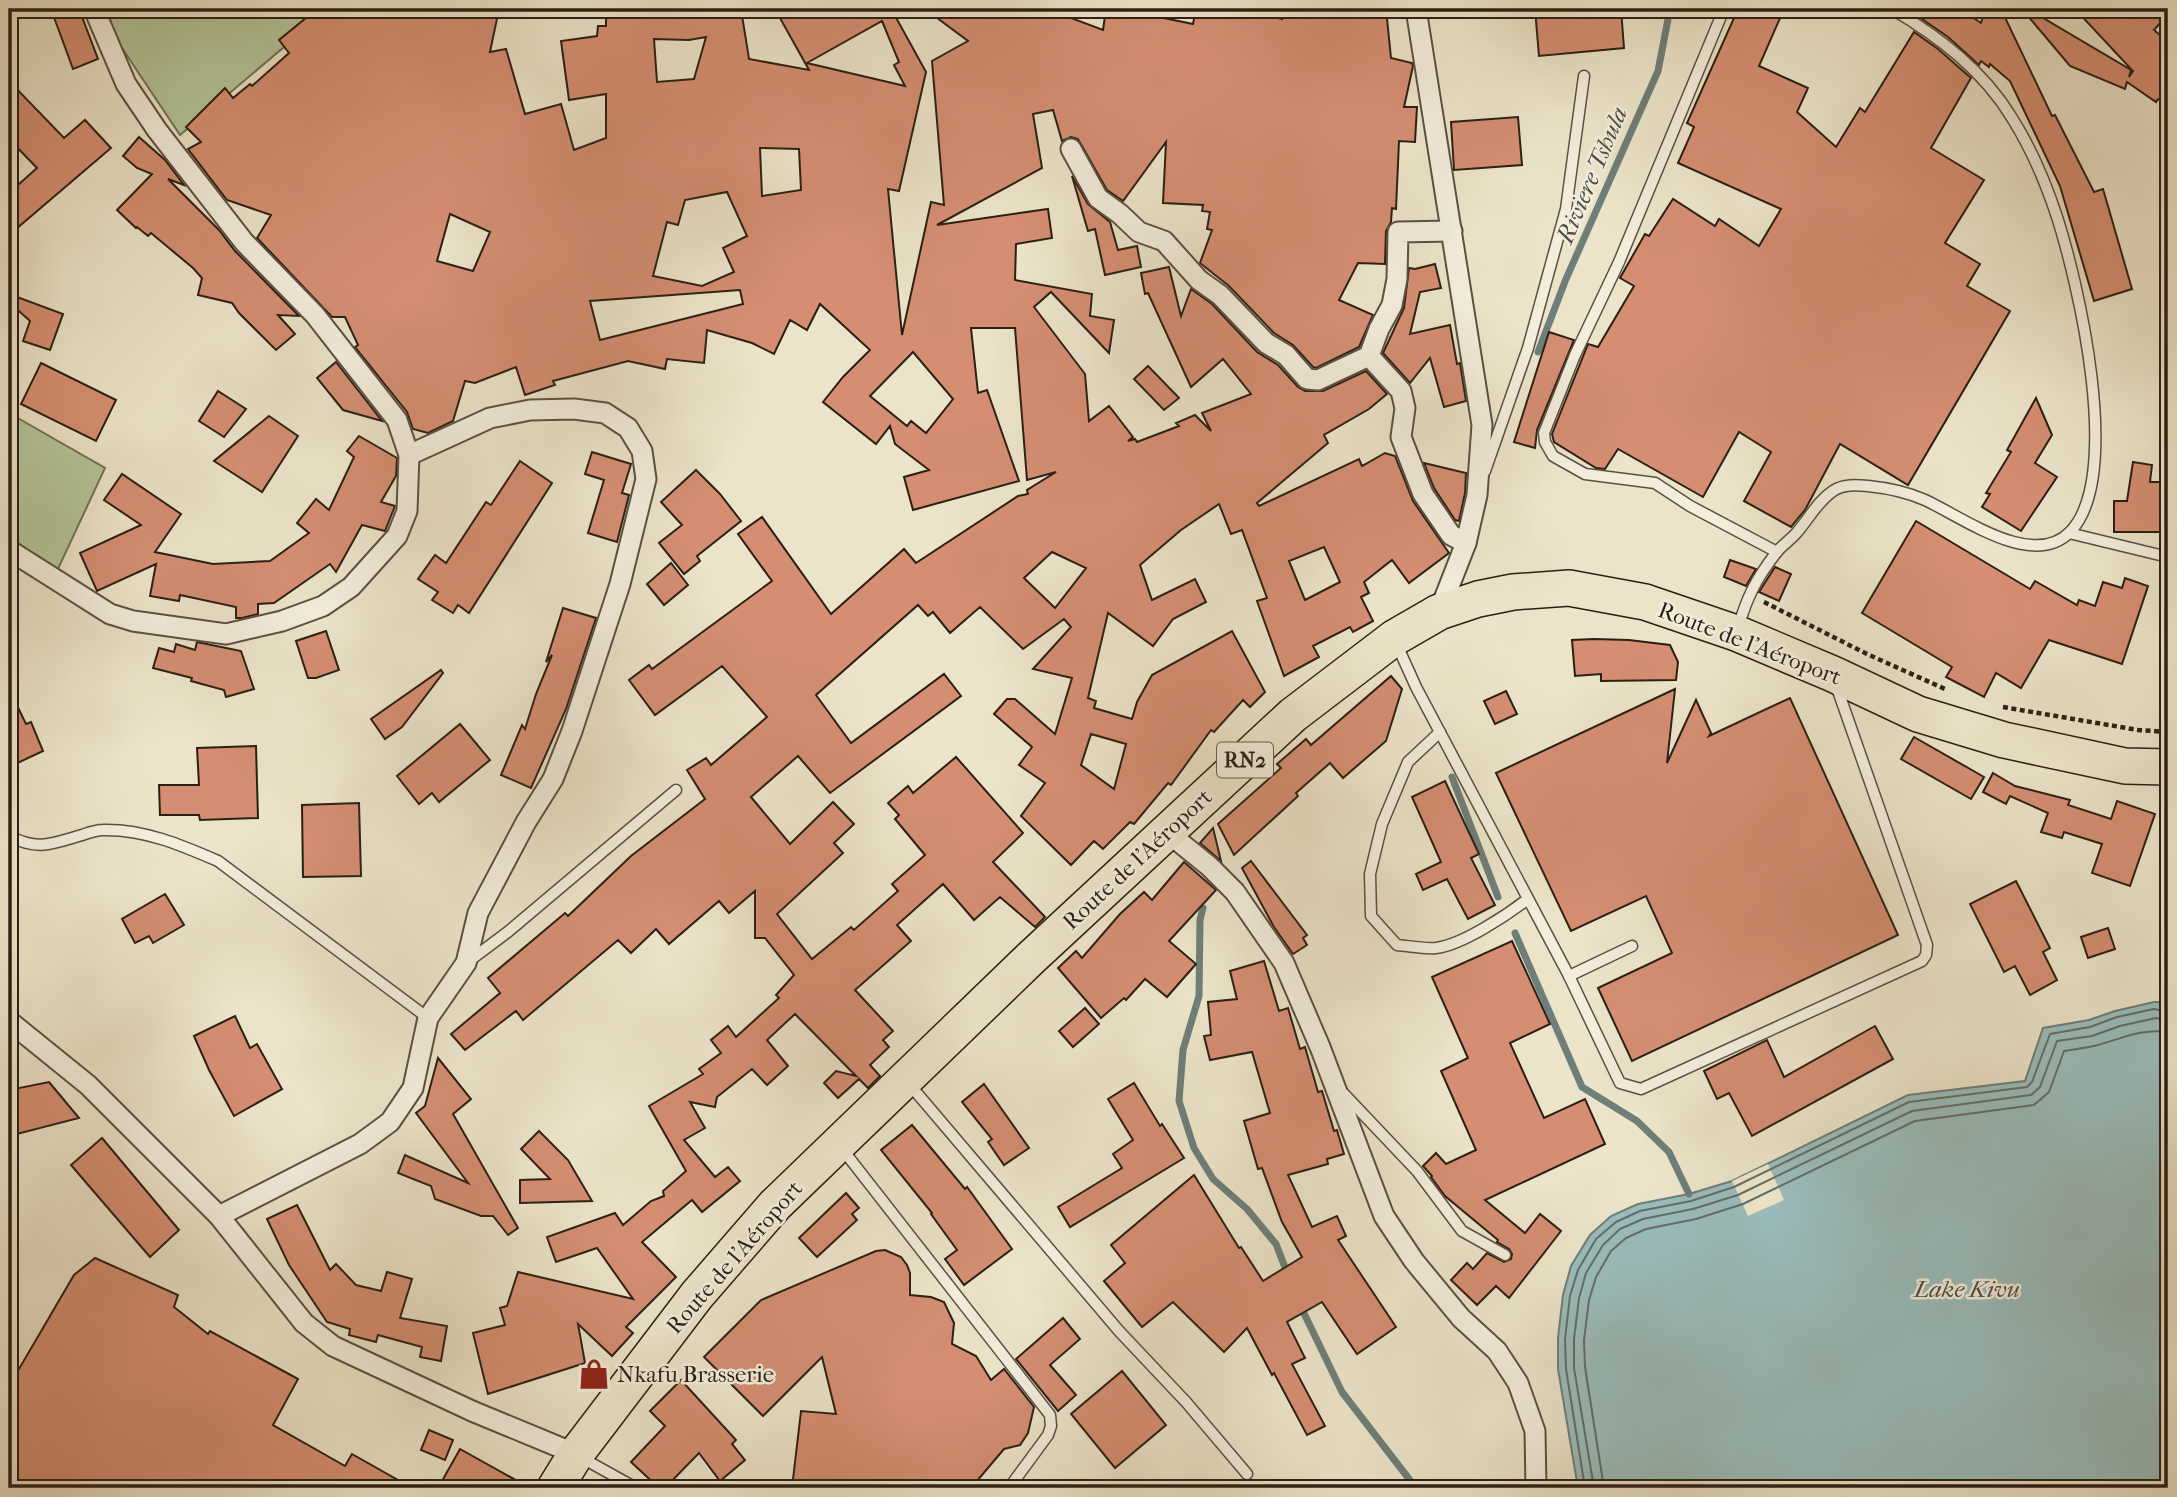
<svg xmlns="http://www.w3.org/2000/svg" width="2177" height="1497" font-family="'IM FELL French Canon',serif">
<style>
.green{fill:#b4c599;stroke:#707257;stroke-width:2}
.water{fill:#9abdbc;stroke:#6e7e79;stroke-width:2}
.pier{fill:#ece4c9}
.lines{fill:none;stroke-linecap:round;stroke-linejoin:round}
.shore{stroke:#626e68;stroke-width:2}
.stream{stroke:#6e7e79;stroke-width:7}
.building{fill:#d58e72;stroke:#2b1f15;stroke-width:2;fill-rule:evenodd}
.lane-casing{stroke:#5b5042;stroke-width:13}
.street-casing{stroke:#5b5042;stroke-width:23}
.highway-casing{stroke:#2b1f15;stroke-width:38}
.path{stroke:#2b1f15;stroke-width:4.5;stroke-dasharray:5 3.5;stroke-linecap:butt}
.lane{stroke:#f3eddc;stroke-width:10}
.street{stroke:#f3eddc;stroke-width:19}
.highway{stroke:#ece4c9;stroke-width:35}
.labels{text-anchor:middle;stroke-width:5;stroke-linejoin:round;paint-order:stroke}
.shield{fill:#f3eddc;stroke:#675d51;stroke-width:2}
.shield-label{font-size:21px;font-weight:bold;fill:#2b1f15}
.street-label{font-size:23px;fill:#2b1f15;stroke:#f3eddc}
.poi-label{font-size:23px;fill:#2b1f15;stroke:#f3eddc;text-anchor:start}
.water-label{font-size:24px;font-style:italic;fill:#4c4e47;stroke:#f3eddc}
</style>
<rect width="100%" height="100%" fill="#ece4c9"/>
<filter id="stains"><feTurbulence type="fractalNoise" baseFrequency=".00286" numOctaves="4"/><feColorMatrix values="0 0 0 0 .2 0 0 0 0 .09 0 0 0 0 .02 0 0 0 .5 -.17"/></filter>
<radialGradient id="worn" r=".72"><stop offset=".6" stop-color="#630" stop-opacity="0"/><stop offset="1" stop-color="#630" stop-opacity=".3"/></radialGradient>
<g class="green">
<path d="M96,9H329L180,135Z"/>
<path d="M9,413L105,468L57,571L9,537Z"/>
</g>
<path class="water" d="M2154,1002H2161L2168,1007V1488H1578L1558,1369V1338L1563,1295L1571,1266L1590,1235L1611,1216L1638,1204L1689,1194L1732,1181L1908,1095L2025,1081L2043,1028L2089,1020L2115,1011Z"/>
<path class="pier" d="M1768,1164L1784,1200L1748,1216L1732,1181Z"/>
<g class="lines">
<g class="shore">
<path d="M1585,1488L1566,1369L1565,1339L1570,1296L1578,1270L1596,1239L1616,1222L1640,1211L1691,1201L1734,1187L1909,1102L2027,1087L2032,1082L2050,1034L2090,1027L2117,1017L2154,1009L2168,1012"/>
<path d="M1594,1488L1574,1368V1339L1579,1298L1586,1273L1603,1245L1620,1229L1643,1219L1693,1209L1738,1195L1912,1111L2031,1095L2040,1087L2057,1041L2092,1036L2120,1026L2156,1018L2168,1020"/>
<path d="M1604,1488L1585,1367L1584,1340L1589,1300L1596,1277L1611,1251L1626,1238L1646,1229L1696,1219L1743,1204L1915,1121L2034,1105L2049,1092L2064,1051C2075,1049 2087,1048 2098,1045C2127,1037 2137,1030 2168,1031"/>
</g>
<g class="stream">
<path d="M1538,352L1566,279L1658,71L1670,9"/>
<path d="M1452,777L1498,897"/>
<path d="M1203,908L1200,920L1199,996L1183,1050L1179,1101L1194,1148L1213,1179L1247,1209L1276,1244L1288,1275"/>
<path d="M1515,933L1582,1087L1637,1121L1669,1152L1689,1194"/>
<path d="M1300,1305L1342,1392L1416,1488"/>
</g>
</g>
<g class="building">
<path d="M51,9H79L98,59L73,69Z"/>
<path d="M317,9H499L490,52L506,49L525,114L561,104L574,150L606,138V94L569,100L561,41L597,36L598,26H606V13L697,15L696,9H741L749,59L809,70L775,9H904L894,14L926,72L899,191L888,189L902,335L931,202L944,205L932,61L968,41L925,9H982L994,18L1002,9H1047L1103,30L1106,9H1156L1154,16L1193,24L1196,9H1238L1282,19L1281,9H1386L1391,58L1412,63L1413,66L1404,107H1417L1415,142L1399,141L1396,209L1392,208L1391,222L1386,231L1385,264L1358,263L1339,300L1373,315L1359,347L1316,368L1313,367L1293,345L1274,333L1229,286L1200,263L1212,230L1207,229L1210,212L1202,211L1203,205L1163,203L1166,142L1123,201L1107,190L1078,139L1071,137L1062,141L1053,110L1033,114L1042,168L937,225L1048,209L1052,238L1016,244L1015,280L1092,294L1090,316L1114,320L1109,353L1051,292L1034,307L1085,374L1089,421L1109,406L1133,437L1128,441L1135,439L1137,442L1179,426L1176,423L1195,415L1211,431L1202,413L1251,394L1223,359L1191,387L1148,293L1145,294L1141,273L1169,267L1181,316L1191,289L1212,304L1257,352L1278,365L1298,387L1305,391H1323L1366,371L1387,394L1369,409L1324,435L1328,443L1257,503L1259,506L1359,459L1362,466L1385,453L1395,456L1413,501L1449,553L1409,583L1392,560L1364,582L1369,593L1361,597L1373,621L1353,632L1350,627L1313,646L1319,657L1284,676L1257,601L1267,598L1242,530L1231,534L1219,504L1181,530L1140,565L1152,600L1195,579L1206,602L1173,619L1153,646L1108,613L1088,698L1096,701L1094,708L1132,719L1137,702L1152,675L1232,631L1265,692L1250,707L1243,700L1214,732L1211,730L1171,785L1168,783L1134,824L1130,822L1103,849L1094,841L1071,865L1021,816L1045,783L1019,765L1032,747L994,714L1007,699H1015L1055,734L1072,678L1033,669L1071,627L1064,619L1023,649L980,607L950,633L933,612L928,616L918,605L816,695L851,743L944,674L961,696L830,793L798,756L751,797L790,844L833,802L854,824L834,843L843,853L777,914L812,959L851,927L854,930L898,891L892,884L925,855L895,819L899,815L888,803L908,786L913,793L956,757L1023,833L993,862L1045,917L1035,927L1000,897L974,920L943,884L897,925L911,941L855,990L893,1031L883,1040L889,1047L870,1065L880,1076L868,1088L859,1079L838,1098L824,1083L836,1071L856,1076L795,1014L767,1040L788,1066L767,1085L752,1069L717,1097L715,1107L690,1102L705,1128L684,1140L715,1177L728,1167L740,1181L702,1212L692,1200L642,1242L676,1277L626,1327L633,1333L612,1356L578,1324L585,1363L488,1394L473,1333L505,1325L500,1308L507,1306L518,1272L633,1299L597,1248L556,1262L547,1237L615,1213L623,1225L651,1201L664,1196L663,1191L686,1171L649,1106L703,1074L699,1069L721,1053L711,1040L728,1026L736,1037L779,998L776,995L794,975L765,938H755V891L729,913L719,901L669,944L656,929L631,953L618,940L523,1020L516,1011L465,1050L451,1034L500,993L488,978L565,913L568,916L631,856L705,799L687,770L706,758L711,765L767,717L722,666L655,715L629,680L649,665L652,669L772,581L738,534L762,517L831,614L904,549L916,563L1018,496L1028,494L1027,490L1056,472L1027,480L1015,328H971L978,393L987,390L1019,481L913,510L904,477L929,470L895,444L890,426L876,444L823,402L843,377L870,350L820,304L807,330L790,320L774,354L752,343L707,330L704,363L667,359L665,369L628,361L553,381L555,385L525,395L516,367L475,383L465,381L453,421L428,433L413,429L407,412L355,347L358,345L345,317H332L257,238L271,215L227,200L188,149L201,142L186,127L225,88L233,98L250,84L252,86L289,53L279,40ZM882,21L899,62L894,65L905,86L807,63ZM706,37L694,79L657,82L654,39L689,40ZM760,148L799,149L801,190L762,196ZM727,192L747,236L723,248L734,272L702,286L653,276L667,222L678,225L685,200ZM450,214L490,232L473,271L437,261ZM740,290L743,304L600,340L590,301ZM913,352L953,399L926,433L911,421L907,426L870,396ZM1324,547L1340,582L1305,600L1289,561ZM1052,552L1086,568L1055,608L1024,578ZM1091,734L1126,744L1114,789L1081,765Z"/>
<path d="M1535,9H1621L1624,48L1539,56Z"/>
<path d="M1738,9H1784L1759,66L1808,88L1797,112L1836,147L1860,108L1865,112L1914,32L1938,49L1971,78L1931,148L1984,180L1945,243L1980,264L1967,286L2010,311L1908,485L1840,444L1805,510L1791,527L1744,501L1771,452L1739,432L1703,497L1618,449L1605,469L1596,468L1554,442L1552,434L1588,344L1598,347L1634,286L1620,278L1645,234L1649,236L1673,199L1715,226L1719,219L1759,246L1781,209L1678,163L1694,127L1687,123Z"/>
<path d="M1928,9H1960L1981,23L1985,9H2001L2052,116L2055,115L2094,192L2103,189L2132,289L2094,301L2060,186L2010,81L1990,64L1989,67L1981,61L1979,65L1948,37L1922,19Z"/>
<path d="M2022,9H2028L2131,70L2129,77L2133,71L2075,9H2148L2162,21L2154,30L2168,42V105L2158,99L2156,102L2127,82L2125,89L2070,66Z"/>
<path d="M9,81L64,138L85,120L111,148L9,235V193L37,168L9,139Z"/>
<path d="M1518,117L1522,165L1454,170L1451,122Z"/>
<path d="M139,137L165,160L184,185L168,179L219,230L235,251L299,316L278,315L295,334L276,350L239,313L232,303L198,295L202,278L193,268L151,233L148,236L137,227L136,228L117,210L152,174L137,168L123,156Z"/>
<path d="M1072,176L1088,204L1110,222L1118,250L1137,246L1141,267L1105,275L1095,229L1088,231Z"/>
<path d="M1435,264L1441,288L1420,292L1410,334L1450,325L1457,364L1460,363L1466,401L1444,407L1430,358L1410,383L1383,353L1404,308L1409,268L1415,269Z"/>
<path d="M9,294L63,314L50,350L23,341L30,321L9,302Z"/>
<path d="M1549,332L1574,340L1537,430L1535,448L1514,442Z"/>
<path d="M336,362L382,421L343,410L317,378Z"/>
<path d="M41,363L116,400L96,441L21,404Z"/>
<path d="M1148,366L1179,398L1164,410L1134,379Z"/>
<path d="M218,391L246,409L224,437L199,421Z"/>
<path d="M2036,398L2052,435L2035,463L2057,477L2021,531L1982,507L1990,494L1986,493L2011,452L2007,450Z"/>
<path d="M269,416L298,436L262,492L214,461Z"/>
<path d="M359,436L397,458L396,476L381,502L395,506L385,531L362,525L336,572L330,564L274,603L258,604V614L242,618H236V607L180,595L179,601L150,596L156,564L97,591L80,553L141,525L104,500L122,474L181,514L155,552L213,564L270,561L309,533L297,523L316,499L329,510L354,457L347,451Z"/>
<path d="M592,452L631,464L622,493L629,495L617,542L588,533L604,480L585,474Z"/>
<path d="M520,461L552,483L469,613L458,605L453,613L432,600L438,592L418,579L435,555L446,563L486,502L491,505Z"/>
<path d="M2133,462L2152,465L2150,482H2168V532H2114V501H2127Z"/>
<path d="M1424,463L1466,473L1465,493L1459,521L1455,520L1434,488Z"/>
<path d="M696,470L720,494L741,521L697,556L700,561L684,574L659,543L682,525L661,502Z"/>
<path d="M1916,521L2030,589L2035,581L2077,605L2079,600L2095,606L2103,582L2122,588L2125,578L2148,586L2122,664L2049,640L2021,688L1996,673L1984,697L1946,677L1952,667L1862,613Z"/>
<path d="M1730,560L1756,569L1746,586L1724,577Z"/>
<path d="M671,563L688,585L664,605L647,584Z"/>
<path d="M1775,567L1791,574L1779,601L1759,592Z"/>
<path d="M563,608L596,618L566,709L531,788L501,775L522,725L525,729L536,694L552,655L546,662Z"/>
<path d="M326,631L339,670L316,678H308L296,641Z"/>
<path d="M1594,639L1629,640L1670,645L1678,662L1676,680L1601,681V674L1575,676L1572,640Z"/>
<path d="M197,642L241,651L254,689L226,697L224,690L191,681L192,678L153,668L159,648L174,652L176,644L195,650Z"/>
<path d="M441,670L443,673L402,727L385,739L371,719Z"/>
<path d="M1391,676L1402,689L1386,741L1343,778L1330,763L1296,793L1298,796L1234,855L1218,824L1281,768L1277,764L1306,739L1311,745Z"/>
<path d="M9,689L26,724L31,722L43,751L9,767Z"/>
<path d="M1675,689L1667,763L1696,700L1711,733L1709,736L1790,698L1898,935L1632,1061L1598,988L1672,953L1646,896L1571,931L1496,773Z"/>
<path d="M1506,691L1517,714L1495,724L1484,701Z"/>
<path d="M460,724L490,760L439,802L432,793L419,804L397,776Z"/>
<path d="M1914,737L1984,777L1971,799L1901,759Z"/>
<path d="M256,746L258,818L200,820L199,815H160L159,785H199L197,748Z"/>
<path d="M1993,773L2015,786L2070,800L2068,805L2111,819L2117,801L2155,814L2130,886L2092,873L2102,844L2064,832L2062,838L2041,832L2048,813L2010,796L2006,804L1983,792Z"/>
<path d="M1445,781L1479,854L1471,858L1495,905L1468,919L1447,879L1423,890L1416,874L1441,862L1412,797Z"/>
<path d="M359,803L361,876L303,877L302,805Z"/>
<path d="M1213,828L1221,861L1200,843Z"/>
<path d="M1251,861L1307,935L1303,938L1307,945L1293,954L1274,927L1242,868Z"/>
<path d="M1184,862L1216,890L1169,941L1196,964L1167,997L1145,979L1126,1000L1124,998L1101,1018L1058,968L1076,951L1082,958L1120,914L1144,892L1152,900Z"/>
<path d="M2016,881L2050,948L2043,952L2057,980L2030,995L2015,966L2004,972L1970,904Z"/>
<path d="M165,894L184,925L153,943L149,936L135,943L122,919Z"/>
<path d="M2108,928L2115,949L2088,958L2081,937Z"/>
<path d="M1512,941L1550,1024L1510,1043L1544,1118L1585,1099L1605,1144L1485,1200L1525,1233L1540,1214L1561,1231L1509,1298L1496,1286L1477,1305L1451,1280L1467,1263L1473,1269L1487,1253L1504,1262L1511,1259L1512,1254L1509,1249L1497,1242L1498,1240L1445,1196L1431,1177L1432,1176L1423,1166L1436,1153L1446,1164L1476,1150L1441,1071L1468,1058L1432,977Z"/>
<path d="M1264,961L1279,1011L1288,1008L1300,1049L1305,1047L1318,1092L1322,1091L1334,1131L1337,1130L1344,1154L1327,1159L1328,1164L1288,1175L1312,1227L1337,1216L1346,1236L1338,1240L1396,1327L1357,1354L1322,1302L1287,1322L1305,1358L1292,1364L1325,1426L1307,1435L1274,1373L1272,1375L1247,1328L1224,1352L1173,1302L1142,1327L1104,1281L1125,1263L1111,1245L1194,1175L1239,1248L1241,1247L1263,1281L1302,1257L1282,1222L1262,1168L1258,1169L1244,1121L1270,1113L1252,1052L1210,1060L1204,1036L1211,1035L1208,1002L1237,999L1230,971Z"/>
<path d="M1085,1008L1099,1024L1073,1047L1059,1031Z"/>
<path d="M235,1016L250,1048L257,1044L282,1089L234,1116L209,1070L194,1036Z"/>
<path d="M1875,1026L1893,1059L1752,1136L1729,1093L1717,1099L1704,1071L1767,1040L1784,1077Z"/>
<path d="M438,1058L471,1099L453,1114L518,1228L508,1235L493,1216H481L435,1199L431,1186L398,1173L405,1155L468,1183L416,1113L425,1106Z"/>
<path d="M49,1082L79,1118L9,1136V1090Z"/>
<path d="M1134,1083L1160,1126L1162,1124L1184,1158L1070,1227L1058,1207L1122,1168L1113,1154L1133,1140L1108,1099Z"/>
<path d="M984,1084L1029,1148L1004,1165L988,1142L992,1139L962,1102Z"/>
<path d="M912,1125L965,1189L967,1187L1012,1249L964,1285L945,1259L957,1250L931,1214L932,1213L881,1150Z"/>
<path d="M539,1131L568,1160L592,1201L520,1203V1180L550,1179L521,1149Z"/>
<path d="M102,1138L179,1230L150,1257L71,1165Z"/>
<path d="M846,1193L859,1208L852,1214L857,1220L817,1257L799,1238Z"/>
<path d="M297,1205L330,1270L336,1264L356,1285L381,1291L387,1272L412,1279L400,1318L447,1326L441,1361L420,1357L422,1347L378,1335L376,1342L349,1335L350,1329L327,1322L289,1265L267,1219Z"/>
<path d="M885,1250L901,1257L907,1265L910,1273V1295L931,1297L944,1302L954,1323L952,1344L976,1356L991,1380L1004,1369L1034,1407L1028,1433L1020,1445L1004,1449L971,1488H792L801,1411L836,1414L822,1357L763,1416L704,1357L761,1300L876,1251Z"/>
<path d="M95,1258L178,1295L174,1307L208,1334L210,1331L298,1379L273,1425L345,1466L352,1454L412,1488H9V1386L74,1275Z"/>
<path d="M1063,1318L1080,1339L1050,1365L1076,1395L1058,1411L1016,1359Z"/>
<path d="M1122,1371L1166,1425L1115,1468L1071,1414Z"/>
<path d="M681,1380L736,1440L732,1444L745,1460L720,1481L699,1453L665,1488H659L631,1462L665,1426L650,1411Z"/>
<path d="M429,1430L453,1440L445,1460L421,1450Z"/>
<path d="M460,1449L530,1488H438Z"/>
</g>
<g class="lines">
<defs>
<g id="lane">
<path d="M1724,9L1619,262L1575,355L1544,433L1545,442L1553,456L1585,474L1655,483L1690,506L1777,552"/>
<path d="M1485,471L1528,348L1566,209L1584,76"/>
<path d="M2069,533L2168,557"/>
<path d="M1738,628C1747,597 1756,579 1776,553C1782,545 1792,539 1798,531C1810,517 1818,501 1833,491C1843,484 1857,485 1868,486C1888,488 1907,492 1925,500C1962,517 2033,570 2070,532C2124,477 2078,281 2056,214C2045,181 2031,148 2012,118C1983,70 1939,37 1892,9"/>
<path d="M1397,645L1416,687L1569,976L1620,1083L1641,1089L1922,961L1926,955L1927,945L1836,685"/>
<path d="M1440,732L1408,762L1382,824L1370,874L1371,916L1397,945C1409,946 1424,949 1436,948C1462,945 1507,915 1528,899"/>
<path d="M9,836C38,851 51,844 82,835C88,833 96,830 103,830C144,829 181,845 218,861L428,1018"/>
<path d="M469,961L509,931L676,790"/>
<path d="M1569,976L1632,946"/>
<path d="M910,1085L1119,1331L1186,1402L1247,1474"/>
<path d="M1344,1094L1417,1171L1462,1231L1505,1255"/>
<path d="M843,1150L1050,1415L1051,1426L1048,1435L1009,1488"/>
<path d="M582,1458L636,1488"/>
</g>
<g id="street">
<path d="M1416,9L1482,425L1477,495L1466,543L1439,612"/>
<path d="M1071,149L1098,198L1120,214L1139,232L1164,241L1199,280L1220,295L1266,343L1286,355L1307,379L1318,380L1369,356L1379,329L1392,305L1397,279L1398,232L1452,231"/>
<path d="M1369,356L1401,391L1405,408L1401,437L1423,494L1451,535L1466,543"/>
<path d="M9,550L110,614L133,621L226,634L282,621L323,606L351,587L397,536L407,511L409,455L397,420L315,315L244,242L157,130L126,84L94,9"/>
<path d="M1167,832L1209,866L1235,892L1284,963L1320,1047L1384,1216L1414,1261L1461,1318L1497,1351L1518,1383L1535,1431L1536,1488"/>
<path d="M9,1021L88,1085L219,1216L304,1323L333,1346L472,1411L576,1454"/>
<path d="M219,1216L360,1144L390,1122L413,1088L428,1018L466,963L478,913L526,822L553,779L572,731L620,584L646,479L642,451L628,428L605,413L574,409L530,410L490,418L409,455"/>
</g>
<path id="highway" d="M555,1488L576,1454L697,1295L775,1205L1032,957L1293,715L1394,638L1439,612L1478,599L1513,592L1569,588L1645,602L1736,633L1833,674L1918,714L2004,740L2125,766L2168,767"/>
</defs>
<use href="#lane" class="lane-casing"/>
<use href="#street" class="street-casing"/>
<use href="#highway" class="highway-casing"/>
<g class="path">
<path d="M1764,602L1867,654L1945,689"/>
<path d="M2003,707L2138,730L2168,732"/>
</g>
<use href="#lane" class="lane"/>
<use href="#street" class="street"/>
<use href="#highway" class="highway"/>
</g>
<defs>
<symbol id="shop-bare" viewBox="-9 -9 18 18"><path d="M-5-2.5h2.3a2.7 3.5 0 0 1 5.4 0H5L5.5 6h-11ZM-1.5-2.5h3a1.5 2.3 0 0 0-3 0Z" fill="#8f2418" stroke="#f3eddc" stroke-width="2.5" paint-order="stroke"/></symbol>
</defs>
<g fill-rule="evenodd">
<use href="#shop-bare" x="572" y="1352" width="44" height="44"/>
</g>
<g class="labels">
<rect class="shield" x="1217" y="742.5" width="56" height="35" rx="5"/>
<g class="shield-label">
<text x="1245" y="767">RN2</text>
</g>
<g class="street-label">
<text transform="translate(1750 643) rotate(21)" y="8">Route de l'Aéroport</text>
<text transform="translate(1137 859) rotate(-43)" y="8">Route de l'Aéroport</text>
<text transform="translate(734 1257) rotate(-49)" y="8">Route de l'Aéroport</text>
</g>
<g class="poi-label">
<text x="617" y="1382">Nkafu Brasserie</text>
</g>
<g class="water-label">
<text transform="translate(1592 175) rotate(-67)" y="8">Riviere Tshula</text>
<text x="1967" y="1297">Lake Kivu</text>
</g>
</g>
<rect width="2177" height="1497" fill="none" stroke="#ece4c9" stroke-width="35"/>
<rect x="10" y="10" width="2156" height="1476" fill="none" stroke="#2b1f15" stroke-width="3.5"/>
<rect x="18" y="18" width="2142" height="1462" fill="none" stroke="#2b1f15" stroke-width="2"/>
<rect width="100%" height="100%" filter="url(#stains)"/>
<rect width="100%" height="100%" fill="url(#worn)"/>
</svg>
